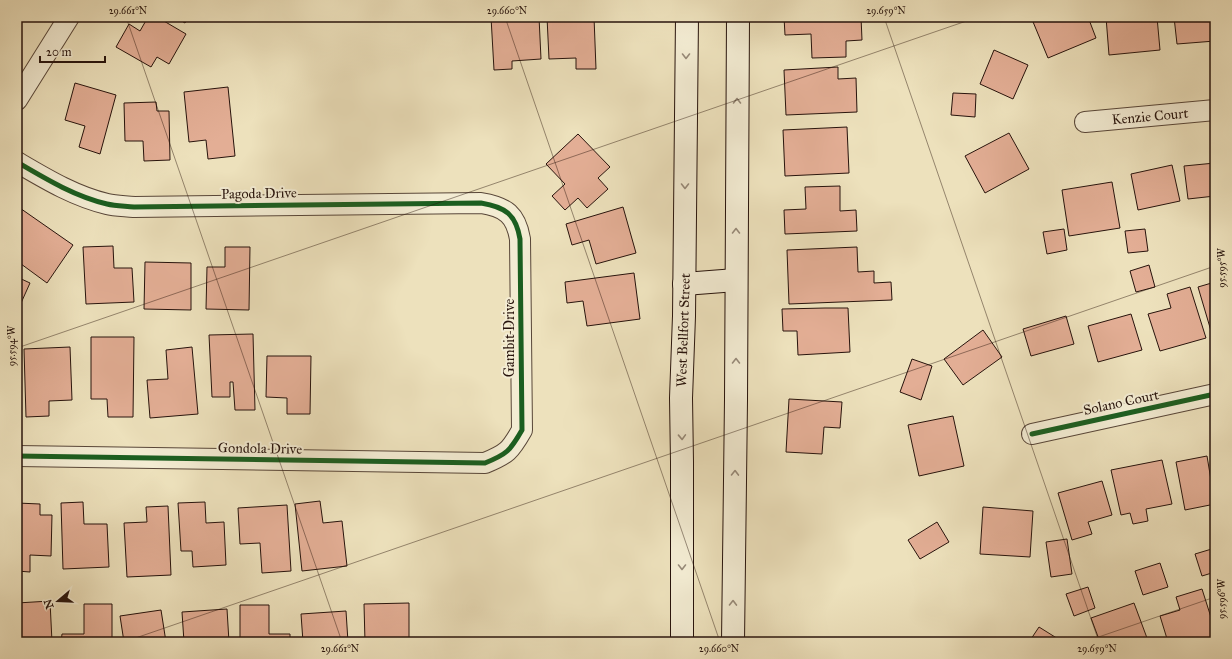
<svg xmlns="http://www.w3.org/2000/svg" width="1232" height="659" font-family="'IM FELL Great Primer',serif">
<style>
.building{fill:#e3ae95;stroke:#27130c}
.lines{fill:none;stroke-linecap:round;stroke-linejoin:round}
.street-casing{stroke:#584638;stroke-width:22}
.secondary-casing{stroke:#27130c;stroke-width:24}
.street{stroke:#f3ecd3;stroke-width:20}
.secondary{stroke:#f3ecd3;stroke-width:22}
.cycleway-casing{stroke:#f3ecd3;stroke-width:8}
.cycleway{stroke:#1b5e20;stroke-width:5}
.oneway{stroke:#978a79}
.ticks{fill:none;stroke:#27130c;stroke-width:1;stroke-opacity:0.45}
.labels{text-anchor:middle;stroke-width:4;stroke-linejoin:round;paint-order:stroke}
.street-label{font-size:14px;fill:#27130c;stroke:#f3ecd3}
.neatline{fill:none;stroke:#27130c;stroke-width:1.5}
.ticks-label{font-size:10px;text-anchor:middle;fill:#27130c}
</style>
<rect width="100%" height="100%" fill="#ede1bc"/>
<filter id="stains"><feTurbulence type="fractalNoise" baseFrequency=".005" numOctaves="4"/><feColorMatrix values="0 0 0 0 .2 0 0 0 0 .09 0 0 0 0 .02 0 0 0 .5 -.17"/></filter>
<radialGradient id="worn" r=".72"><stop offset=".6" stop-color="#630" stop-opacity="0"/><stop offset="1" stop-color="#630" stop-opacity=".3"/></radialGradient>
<g class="building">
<path d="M148,17H157L186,34L169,64L157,57L151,67L116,47L129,24L140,31Z"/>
<path d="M175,17H189L185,23Z"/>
<path d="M491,17H539L541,59L512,61V69L494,70Z"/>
<path d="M547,17H594L596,69H576V58L549,59Z"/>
<path d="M784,17H861L862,40L846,41V57L812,58L811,34L785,35Z"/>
<path d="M1031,17H1088L1096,38L1048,58Z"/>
<path d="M1106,17H1157L1160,50L1109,55Z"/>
<path d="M1174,17H1215V41L1177,44Z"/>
<path d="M994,50L1028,65L1013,99L980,84Z"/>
<path d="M838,67V79L856,78L857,112L786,115L784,70Z"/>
<path d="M75,83L116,95L100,154L79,147L85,126L65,120Z"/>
<path d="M228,87L235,156L208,159L206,140L189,142L184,92Z"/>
<path d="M953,93L976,94L975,117L951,115Z"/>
<path d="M156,102L157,111H169L170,160L144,161L143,141H125L124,103Z"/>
<path d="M847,127L849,173L785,176L783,130Z"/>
<path d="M1009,133L1029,169L985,193L965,156Z"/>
<path d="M578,134L610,167L598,178L608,189L587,208L578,198L565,210L552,196L565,184L546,164Z"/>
<path d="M1215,163V196L1188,199L1184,166Z"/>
<path d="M1172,165L1180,201L1138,210L1131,174Z"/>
<path d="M1112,182L1120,228L1069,236L1062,190Z"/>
<path d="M840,186V211L856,210L857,231L785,234L784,210L806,209L805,187Z"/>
<path d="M17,206L73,245L47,283L17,261Z"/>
<path d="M623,207L636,253L596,264L589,240L572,245L566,224Z"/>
<path d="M1064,229L1067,250L1047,254L1043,232Z"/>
<path d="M1145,229L1148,251L1128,253L1125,231Z"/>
<path d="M113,246L114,268H132L134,302L86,304L83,247Z"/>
<path d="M225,247H250L249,310L206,309L207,267H225Z"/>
<path d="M857,247L858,272L874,271V283L891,282L892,300L789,304L787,250Z"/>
<path d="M145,262L191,263V310L144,309Z"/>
<path d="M1149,265L1155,287L1136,292L1130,271Z"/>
<path d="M634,273L640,319L587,326L583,301L567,303L565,282Z"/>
<path d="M17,277L30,283L17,312Z"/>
<path d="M1215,282V340L1214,341L1198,287Z"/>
<path d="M1190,287L1206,338L1160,351L1148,314L1171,308L1167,294Z"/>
<path d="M825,308H848L850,352L798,355L797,331H783L782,309Z"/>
<path d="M1131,314L1142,350L1098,362L1088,326Z"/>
<path d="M1066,316L1074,344L1031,356L1023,329Z"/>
<path d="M983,330L1002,357L963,385L944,359Z"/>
<path d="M253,334L255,410H235L233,382H230V397H212L209,335Z"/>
<path d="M91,337H134L133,417H108L107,399H91Z"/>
<path d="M70,347L72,400L49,401V416L26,417L24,349Z"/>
<path d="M192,347L198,414L150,418L147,380L168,379L166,350Z"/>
<path d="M267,356H311L310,414H287V398L266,397Z"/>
<path d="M912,359L932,366L921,400L900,392Z"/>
<path d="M789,399L842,402L840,428L824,427L822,454L786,452Z"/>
<path d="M953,416L964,466L919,476L908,425Z"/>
<path d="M1207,456L1215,504L1185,510L1176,462Z"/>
<path d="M1162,460L1172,504L1146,509L1148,521L1133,524L1130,513L1121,515L1111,470Z"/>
<path d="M1102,481L1112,515L1088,522L1092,534L1072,540L1058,493Z"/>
<path d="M320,501L323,523L342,521L347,566L302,571L295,504Z"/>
<path d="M83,502L84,524H107L109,567L63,569L61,503Z"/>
<path d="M205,502L206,523L224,522L226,565L193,567L192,551H181L178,503Z"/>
<path d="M17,503L40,504V515H52L51,556L30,555V572L17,571Z"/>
<path d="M287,505L291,571L262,573L260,543L240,544L238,508Z"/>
<path d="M168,506L171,575L127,577L124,523L147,522L146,507Z"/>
<path d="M983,507L1033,511L1030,557L980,554Z"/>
<path d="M937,522L949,542L920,559L908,540Z"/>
<path d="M1067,539L1072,574L1051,577L1046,542Z"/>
<path d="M1215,548V572L1202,576L1195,554Z"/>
<path d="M1160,563L1168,587L1143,595L1135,571Z"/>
<path d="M1088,587L1095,608L1074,616L1066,594Z"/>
<path d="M1202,589L1215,630V637L1198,642H1168L1160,616L1180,610L1176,597Z"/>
<path d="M50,601L52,642H17V603Z"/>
<path d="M409,603V642H365L364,604Z"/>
<path d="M1134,603L1147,638L1137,642H1100L1091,618Z"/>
<path d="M84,604H112V642H61L62,634H84Z"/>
<path d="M240,605H269V634H290V642H240Z"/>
<path d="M227,609L229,642H184L182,612Z"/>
<path d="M161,610L166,642H124L120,616Z"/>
<path d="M346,611L348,642H303L301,614Z"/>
<path d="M1039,627L1063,642H1029Z"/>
</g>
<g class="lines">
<defs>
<g id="street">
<path d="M17,100L69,17"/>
<path d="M1085,122L1215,110"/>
<path d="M17,162C46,179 74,196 107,204C115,206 125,206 134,207L481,203C506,207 516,215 520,239L522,430C510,451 507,454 485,463L17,456"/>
<path d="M1032,434L1215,394"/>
</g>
<g id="secondary">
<path d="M684,284L736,280"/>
<path d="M682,642V462L681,398L684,316L687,17"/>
<path d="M733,642L736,400L738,17"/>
</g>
</defs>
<use href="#street" class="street-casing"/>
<use href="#secondary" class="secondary-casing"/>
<use href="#street" class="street"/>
<use href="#secondary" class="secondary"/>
<defs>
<g id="cycleway">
<path d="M17,162C46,179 74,196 107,204C115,206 125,206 134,207L481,203C506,207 516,215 520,239L522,430C510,451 507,454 485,463L17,456"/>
<path d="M1032,434L1215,394"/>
</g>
</defs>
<use href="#cycleway" class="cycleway-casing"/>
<use href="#cycleway" class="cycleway"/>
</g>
<defs><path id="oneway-chevron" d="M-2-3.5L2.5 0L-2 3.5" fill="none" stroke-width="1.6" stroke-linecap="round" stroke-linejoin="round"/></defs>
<g class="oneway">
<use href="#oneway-chevron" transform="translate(686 56) rotate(90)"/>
<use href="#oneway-chevron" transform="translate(737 101) rotate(-90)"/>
<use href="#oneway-chevron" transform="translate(685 186) rotate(90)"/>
<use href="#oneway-chevron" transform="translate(736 231) rotate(-90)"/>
<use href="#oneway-chevron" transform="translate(736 361) rotate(-90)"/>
<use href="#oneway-chevron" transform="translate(682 437) rotate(88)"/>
<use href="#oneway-chevron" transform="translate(735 473) rotate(-89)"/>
<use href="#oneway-chevron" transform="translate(682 567) rotate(90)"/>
<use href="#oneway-chevron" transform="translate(733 603) rotate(-89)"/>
</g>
<path class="ticks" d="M17,17H18M126,17L342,642M505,17L720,642M884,17L1099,642M17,348L978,17M124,642L1215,266M1084,642L1215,597"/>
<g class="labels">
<g class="street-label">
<text transform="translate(1150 116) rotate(-5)" y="5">Kenzie Court</text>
<text transform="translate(259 193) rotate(-1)" y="5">Pagoda Drive</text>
<text transform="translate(683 330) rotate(-88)" y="5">West Bellfort Street</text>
<text transform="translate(509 338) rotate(-90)" y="5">Gambit Drive</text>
<text transform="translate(1121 402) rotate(-12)" y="5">Solano Court</text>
<text transform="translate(260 448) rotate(1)" y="5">Gondola Drive</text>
</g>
</g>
<rect width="1232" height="659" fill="none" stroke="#ede1bc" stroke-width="44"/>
<g transform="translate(58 601) rotate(251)" stroke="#f3ecd3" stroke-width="3" paint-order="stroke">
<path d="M0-3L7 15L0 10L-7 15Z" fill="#27130c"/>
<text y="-6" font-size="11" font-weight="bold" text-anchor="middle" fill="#27130c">N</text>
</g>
<path d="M40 56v6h65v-6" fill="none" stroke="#27130c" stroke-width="2"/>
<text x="46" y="56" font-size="12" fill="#27130c" stroke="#f3ecd3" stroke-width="3" paint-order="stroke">20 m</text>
<rect x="22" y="22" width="1188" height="615" class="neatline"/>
<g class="ticks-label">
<text x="128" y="14">29.661°N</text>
<text x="507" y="14">29.660°N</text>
<text x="886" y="14">29.659°N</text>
<text transform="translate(1221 268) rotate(-90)" y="4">95.595°W</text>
<text transform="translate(11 346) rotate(-90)" y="4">95.594°W</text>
<text transform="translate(1221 599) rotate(-90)" y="4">95.596°W</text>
<text x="340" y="652">29.661°N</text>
<text x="719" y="652">29.660°N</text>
<text x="1097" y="652">29.659°N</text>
</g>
<rect width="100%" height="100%" filter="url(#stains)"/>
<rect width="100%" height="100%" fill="url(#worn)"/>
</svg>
